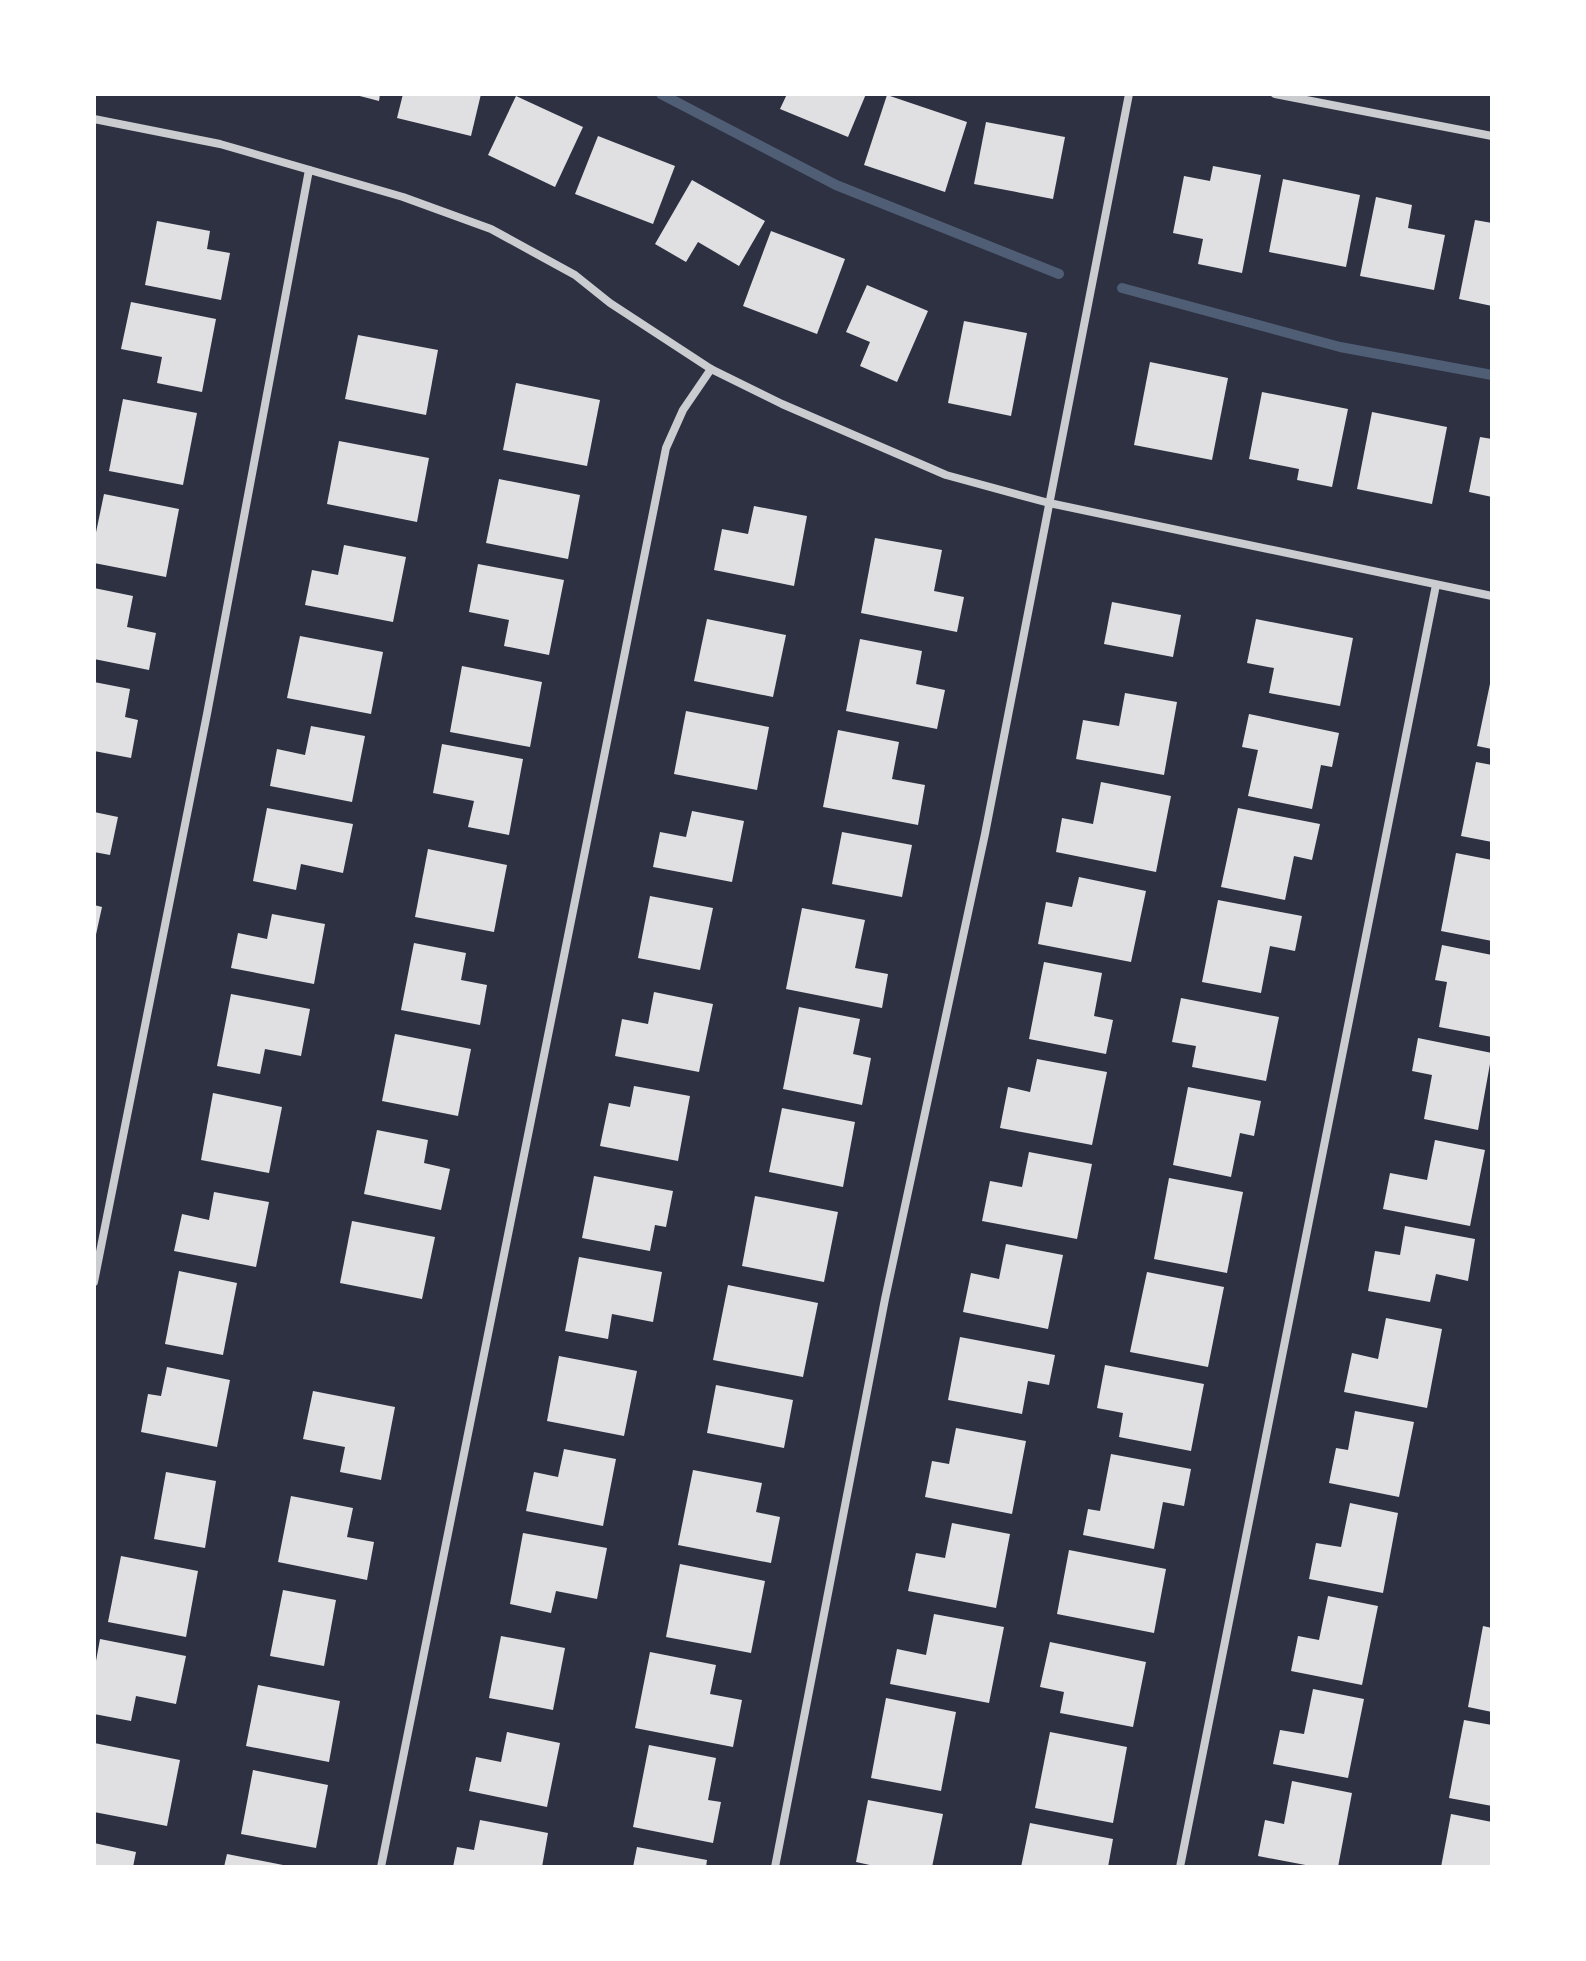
<svg xmlns="http://www.w3.org/2000/svg" width="1586" height="1961" font-family="Poppins,sans-serif">
<style>
.lines{fill:none;stroke-linecap:round;stroke-linejoin:round}
.stream{stroke:#4f5d75;stroke-width:10}
.building{fill:#e0e0e3}
.minor{stroke:#caccd0;stroke-width:8}
</style>
<rect width="100%" height="100%" fill="#2d3142"/>
<g class="lines">
<g class="stream">
<path d="M661,94L836,185L1059,274"/>
<path d="M1122,288L1340,347L1492,375"/>
</g>
</g>
<g class="building">
<path d="M352,94H380L379,101Z"/>
<path d="M403,94H481L471,136L397,118Z"/>
<path d="M787,94H866L848,137L780,109Z"/>
<path d="M887,95L967,122L945,192L864,165Z"/>
<path d="M516,96L583,127L555,187L488,155Z"/>
<path d="M986,122L1065,137L1053,199L974,184Z"/>
<path d="M598,136L675,166L653,224L575,194Z"/>
<path d="M1213,166L1261,175L1242,273L1198,264L1203,239L1173,233L1184,176L1210,181Z"/>
<path d="M1283,179L1360,195L1346,267L1269,252Z"/>
<path d="M692,180L765,221L739,266L698,242L686,262L655,244Z"/>
<path d="M1376,197L1412,205L1408,228L1445,235L1434,290L1360,276Z"/>
<path d="M1475,220L1492,223V306L1459,299Z"/>
<path d="M157,221L210,231L207,249L230,253L221,300L145,285Z"/>
<path d="M771,231L845,259L817,334L743,306Z"/>
<path d="M867,285L928,311L897,382L860,366L870,342L846,332Z"/>
<path d="M131,302L216,319L202,392L157,383L162,357L121,349Z"/>
<path d="M964,321L1027,333L1011,416L948,403Z"/>
<path d="M358,335L438,350L426,415L345,399Z"/>
<path d="M1150,362L1228,378L1212,460L1134,445Z"/>
<path d="M516,383L600,400L587,466L503,450Z"/>
<path d="M1262,392L1348,409L1332,487L1297,480L1299,469L1249,459Z"/>
<path d="M123,399L197,413L183,485L109,471Z"/>
<path d="M1372,412L1447,427L1432,504L1357,489Z"/>
<path d="M1480,437L1492,439V497L1469,492Z"/>
<path d="M339,441L429,458L417,522L327,504Z"/>
<path d="M499,479L580,495L568,559L486,543Z"/>
<path d="M104,494L179,509L166,577L94,563V542Z"/>
<path d="M754,506L807,516L794,586L714,570L722,529L748,534Z"/>
<path d="M875,538L942,550L934,591L964,597L957,632L861,613Z"/>
<path d="M344,545L406,557L393,622L305,605L312,570L338,575Z"/>
<path d="M478,564L564,580L549,655L504,646L509,620L469,612Z"/>
<path d="M94,588L133,596L127,627L156,633L149,670L94,659Z"/>
<path d="M1112,602L1181,615L1173,657L1104,644Z"/>
<path d="M707,619L786,635L773,697L694,681Z"/>
<path d="M1256,619L1353,638L1340,706L1269,693L1274,668L1247,663Z"/>
<path d="M300,636L383,652L371,714L287,698Z"/>
<path d="M860,639L922,651L916,684L945,690L937,729L846,711Z"/>
<path d="M462,666L542,682L530,747L450,732Z"/>
<path d="M1491,679H1492V749L1477,746Z"/>
<path d="M94,682L130,689L125,717L138,720L131,758L94,751Z"/>
<path d="M1125,693L1177,702L1164,775L1076,759L1083,720L1119,726Z"/>
<path d="M686,711L769,727L757,790L674,774Z"/>
<path d="M1249,714L1339,733L1332,767L1321,765L1312,809L1248,796L1258,750L1242,747Z"/>
<path d="M311,726L365,736L352,802L270,786L277,749L305,755Z"/>
<path d="M838,730L899,742L892,779L925,785L918,825L823,807Z"/>
<path d="M442,744L523,759L509,835L468,827L474,801L433,793Z"/>
<path d="M1476,762L1492,765V842L1461,836Z"/>
<path d="M1101,782L1171,796L1156,872L1056,852L1062,818L1093,824Z"/>
<path d="M267,808L353,824L343,873L301,864L296,890L253,881Z"/>
<path d="M1238,808L1320,824L1312,860L1294,856L1285,900L1221,887Z"/>
<path d="M692,811L744,821L732,882L653,867L660,832L686,837Z"/>
<path d="M94,812L118,817L110,855L94,852Z"/>
<path d="M842,832L912,845L902,897L832,884Z"/>
<path d="M428,849L507,865L494,932L415,917Z"/>
<path d="M1456,853L1492,860V941L1441,931Z"/>
<path d="M1079,877L1146,891L1131,962L1038,944L1046,902L1072,907Z"/>
<path d="M650,896L713,908L700,970L638,958Z"/>
<path d="M1218,900L1302,916L1295,951L1270,946L1261,993L1202,982Z"/>
<path d="M94,905L102,907L95,939L94,938Z"/>
<path d="M802,908L865,920L855,968L888,974L882,1008L786,989Z"/>
<path d="M272,914L325,924L314,984L231,968L238,933L267,939Z"/>
<path d="M414,943L466,953L461,980L487,985L480,1025L401,1010Z"/>
<path d="M1442,945L1492,955V1037L1439,1027L1447,982L1435,980Z"/>
<path d="M1044,962L1102,973L1094,1016L1113,1020L1106,1054L1029,1039Z"/>
<path d="M654,992L713,1004L699,1072L615,1056L622,1019L648,1024Z"/>
<path d="M231,994L310,1009L301,1056L265,1049L260,1074L217,1066Z"/>
<path d="M1181,998L1279,1017L1266,1081L1192,1067L1196,1046L1172,1042Z"/>
<path d="M799,1007L860,1019L853,1054L871,1058L862,1105L783,1089Z"/>
<path d="M395,1034L471,1049L458,1116L382,1101Z"/>
<path d="M1418,1038L1492,1053L1478,1130L1424,1119L1432,1075L1412,1071Z"/>
<path d="M1037,1059L1107,1072L1092,1145L1000,1128L1008,1087L1030,1092Z"/>
<path d="M634,1086L690,1096L678,1161L600,1146L609,1103L630,1107Z"/>
<path d="M1188,1087L1261,1101L1254,1136L1240,1133L1231,1177L1173,1165Z"/>
<path d="M213,1093L282,1107L269,1173L201,1160Z"/>
<path d="M782,1108L855,1122L843,1187L769,1172Z"/>
<path d="M377,1130L428,1140L424,1163L450,1169L441,1210L364,1194Z"/>
<path d="M1435,1140L1485,1150L1470,1226L1383,1209L1390,1173L1427,1180Z"/>
<path d="M1029,1152L1092,1164L1077,1239L982,1221L990,1181L1022,1187Z"/>
<path d="M594,1176L673,1191L666,1227L655,1225L650,1251L582,1238Z"/>
<path d="M1169,1178L1243,1192L1227,1273L1154,1259Z"/>
<path d="M214,1192L269,1202L256,1267L174,1251L182,1214L209,1220Z"/>
<path d="M755,1196L838,1212L824,1282L742,1266Z"/>
<path d="M352,1221L435,1237L422,1299L340,1283Z"/>
<path d="M1405,1226L1475,1239L1468,1281L1436,1274L1430,1302L1368,1291L1375,1251L1400,1255Z"/>
<path d="M1006,1244L1063,1255L1048,1329L963,1312L971,1273L999,1279Z"/>
<path d="M579,1257L662,1272L653,1322L612,1314L608,1339L565,1331Z"/>
<path d="M179,1271L237,1283L223,1355L165,1344Z"/>
<path d="M1147,1272L1224,1287L1208,1367L1130,1352Z"/>
<path d="M728,1285L818,1303L803,1377L713,1360Z"/>
<path d="M1386,1318L1442,1329L1427,1408L1344,1392L1352,1353L1378,1359Z"/>
<path d="M960,1337L1055,1355L1049,1385L1028,1381L1022,1414L948,1400Z"/>
<path d="M559,1356L637,1371L624,1436L547,1421Z"/>
<path d="M1105,1365L1204,1384L1191,1451L1119,1437L1123,1413L1097,1408Z"/>
<path d="M167,1367L230,1380L217,1447L141,1432L148,1394L161,1396Z"/>
<path d="M716,1385L793,1400L784,1448L707,1433Z"/>
<path d="M313,1391L395,1407L381,1480L340,1472L345,1447L303,1439Z"/>
<path d="M1355,1411L1414,1422L1399,1497L1329,1483L1336,1448L1348,1450Z"/>
<path d="M956,1428L1026,1441L1012,1514L925,1497L932,1461L949,1464Z"/>
<path d="M564,1449L616,1459L603,1526L526,1511L534,1472L558,1477Z"/>
<path d="M1111,1454L1191,1469L1184,1506L1163,1502L1154,1549L1083,1535L1088,1509L1100,1511Z"/>
<path d="M693,1470L762,1483L756,1512L780,1517L771,1563L678,1545Z"/>
<path d="M166,1472L216,1481L205,1548L154,1539Z"/>
<path d="M291,1496L353,1508L347,1537L374,1542L367,1580L278,1562Z"/>
<path d="M1350,1503L1398,1513L1383,1593L1309,1579L1316,1543L1341,1547Z"/>
<path d="M952,1523L1010,1534L996,1608L908,1591L916,1553L945,1558Z"/>
<path d="M523,1533L607,1548L597,1599L556,1591L551,1613L510,1604Z"/>
<path d="M1069,1550L1166,1569L1154,1633L1057,1614Z"/>
<path d="M121,1556L198,1571L186,1637L108,1622Z"/>
<path d="M680,1564L765,1581L751,1653L666,1637Z"/>
<path d="M283,1590L336,1600L324,1666L270,1656Z"/>
<path d="M1328,1596L1378,1606L1362,1685L1291,1671L1298,1636L1319,1640Z"/>
<path d="M934,1614L1004,1627L989,1703L890,1684L897,1649L926,1655Z"/>
<path d="M1483,1626L1492,1628V1712L1468,1707Z"/>
<path d="M501,1636L565,1648L553,1710L489,1698Z"/>
<path d="M100,1639L186,1656L176,1704L136,1696L131,1721L94,1714V1672Z"/>
<path d="M1050,1642L1146,1662L1133,1727L1060,1713L1064,1692L1040,1687Z"/>
<path d="M650,1652L716,1665L710,1694L742,1700L733,1747L635,1728Z"/>
<path d="M258,1685L340,1701L329,1762L246,1746Z"/>
<path d="M1313,1689L1364,1699L1348,1778L1273,1764L1280,1730L1304,1734Z"/>
<path d="M886,1698L956,1712L941,1791L871,1778Z"/>
<path d="M1464,1720L1492,1725V1806L1449,1798Z"/>
<path d="M507,1732L560,1743L547,1807L469,1791L476,1757L501,1762Z"/>
<path d="M1050,1732L1127,1747L1113,1823L1035,1808Z"/>
<path d="M94,1743L180,1760L167,1826L94,1812Z"/>
<path d="M649,1745L716,1758L708,1800L721,1802L713,1843L633,1827Z"/>
<path d="M253,1770L328,1785L316,1848L241,1834Z"/>
<path d="M1292,1781L1352,1793L1338,1867H1316L1258,1856L1265,1820L1284,1824Z"/>
<path d="M868,1800L943,1814L932,1867H879L856,1862Z"/>
<path d="M1451,1814L1492,1822V1867H1441Z"/>
<path d="M480,1820L548,1833L542,1867H453L457,1847L474,1850Z"/>
<path d="M1030,1823L1113,1839L1108,1867H1021Z"/>
<path d="M94,1843L136,1852L133,1867H94Z"/>
<path d="M637,1847L707,1860L706,1867H633Z"/>
<path d="M227,1854L288,1866V1867H224Z"/>
</g>
<g class="lines">
<g class="minor">
<path d="M1275,94L1492,136"/>
<path d="M94,119L220,144L403,197L491,229L575,275L610,303L711,369L782,404L946,475L1049,503L1492,596"/>
<path d="M94,1282L207,714L309,170"/>
<path d="M381,1867L666,448L683,410L711,369"/>
<path d="M775,1867L885,1299L985,834L1129,94"/>
<path d="M1180,1867L1436,585"/>
</g>
</g>
<rect width="1586" height="1961" fill="none" stroke="#ffffff" stroke-width="192"/>
</svg>
